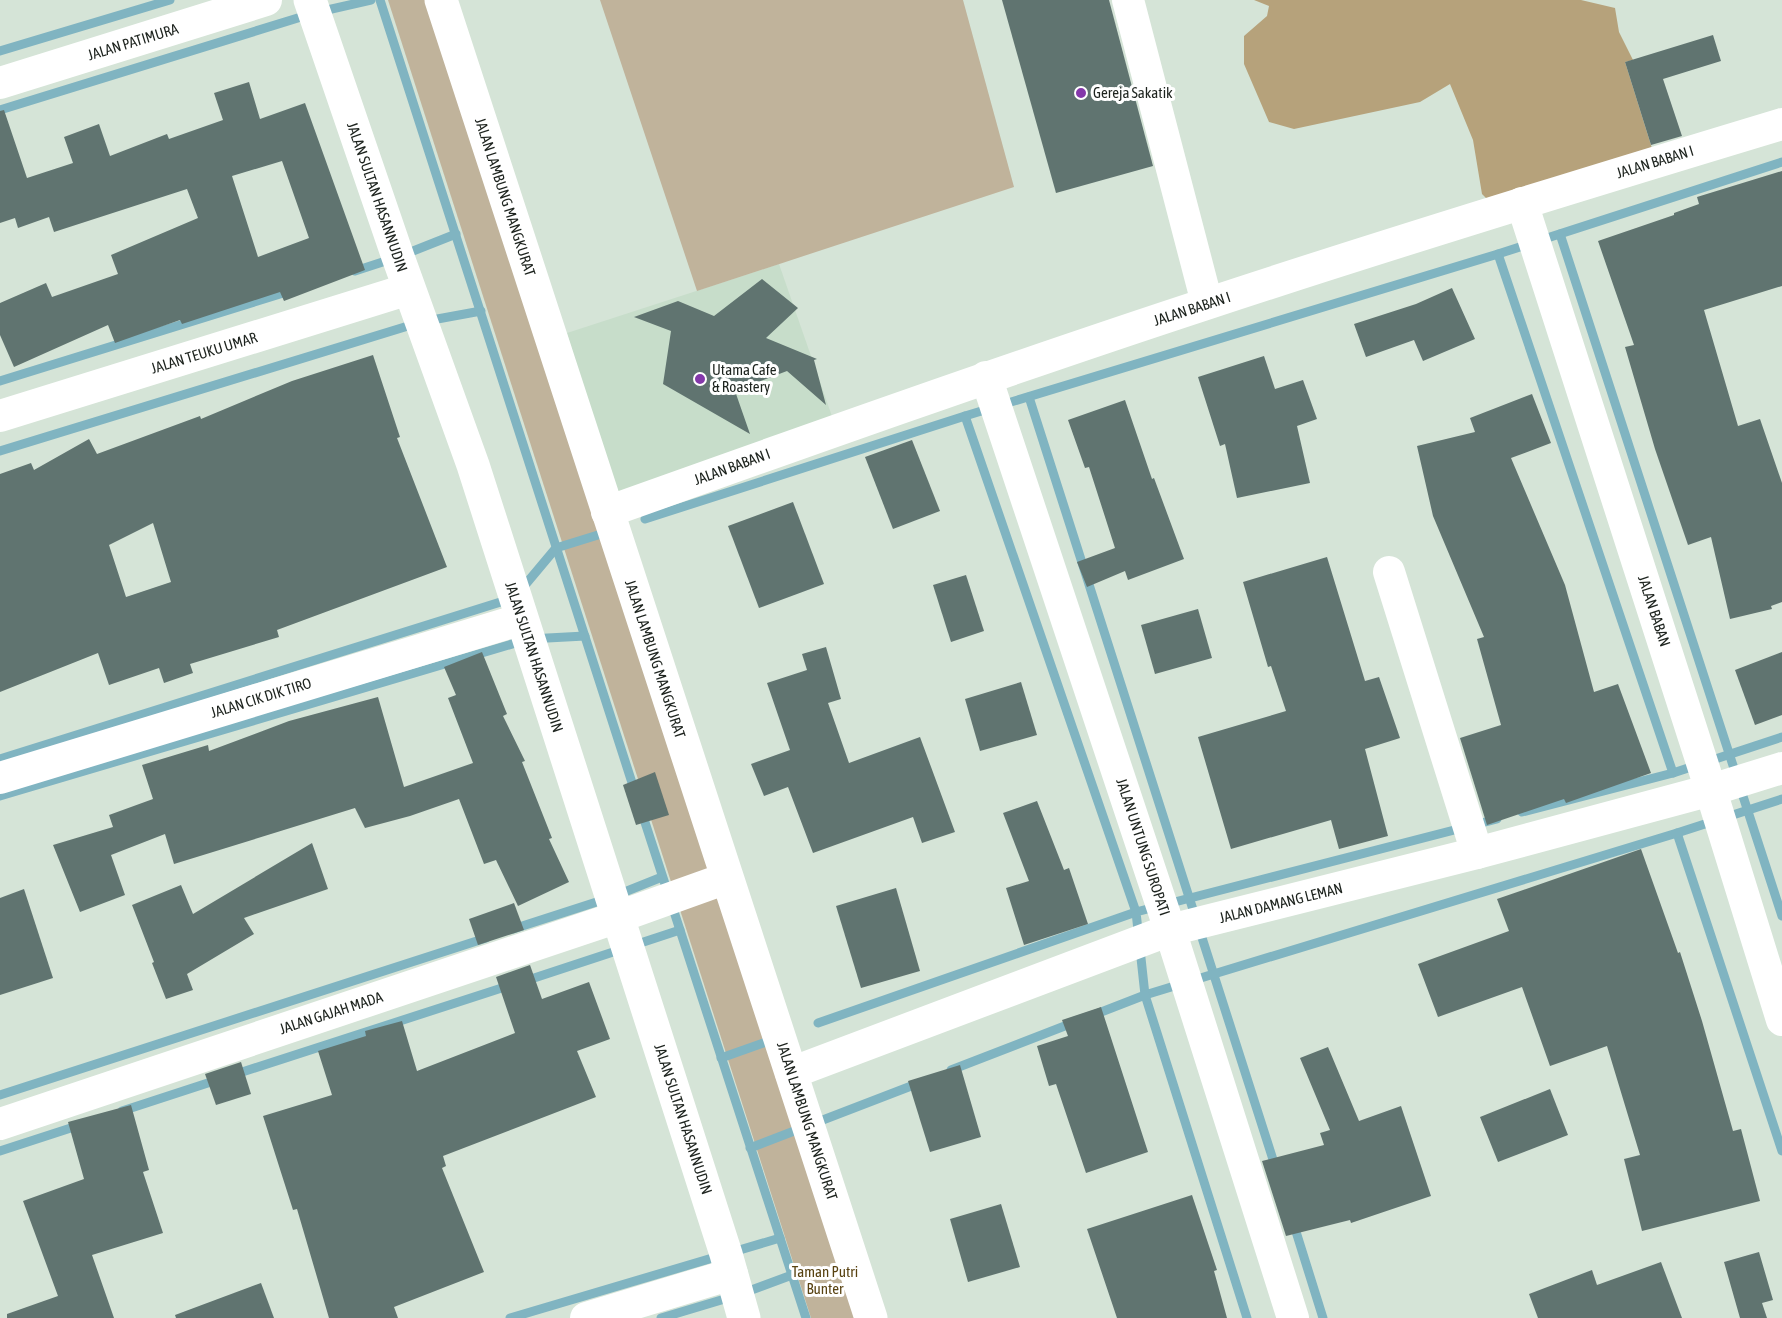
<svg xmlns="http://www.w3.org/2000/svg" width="1782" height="1318" font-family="'Asap Condensed',sans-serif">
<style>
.built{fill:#c7ddca}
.green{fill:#c0b39b}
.forest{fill:#b6a27b}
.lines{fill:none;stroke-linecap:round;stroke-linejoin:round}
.stream{stroke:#80b4c1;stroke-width:9}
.building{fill:#607470;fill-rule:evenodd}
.street{stroke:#fff;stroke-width:32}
.secondary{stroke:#fff;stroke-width:33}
.poi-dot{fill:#8438aa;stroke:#fff;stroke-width:2}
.labels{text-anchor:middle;stroke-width:6;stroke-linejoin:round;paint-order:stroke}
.street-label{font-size:15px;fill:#1d231e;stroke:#fff}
.poi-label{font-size:15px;fill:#1d231e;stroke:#fff;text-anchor:start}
.park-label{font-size:15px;fill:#584211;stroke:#fff}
</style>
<rect width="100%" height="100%" fill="#d5e4d7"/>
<path class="built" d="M779,264L835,425L618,502L567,333Z"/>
<g class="green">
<path d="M388,0H434L862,1318H811Z"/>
<path d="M600,0H963L1014,187L697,291Z"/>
</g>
<path class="forest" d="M1254,0H1581L1615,8L1619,32L1633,60L1625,62L1655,158L1490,202L1482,194L1473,140L1450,84L1420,102L1294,129L1269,122L1244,64V36L1267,16L1269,6Z"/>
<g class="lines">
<g class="stream">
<path d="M380,0L635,792"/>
<path d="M0,51L170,0"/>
<path d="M0,110L314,13L371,0"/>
<path d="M1560,234L1782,916"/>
<path d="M1498,254L1782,162"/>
<path d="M355,271L398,257L456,234"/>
<path d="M0,381L293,290"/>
<path d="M1029,397L1276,1169"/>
<path d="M965,416L1498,254L1673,773L1522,812"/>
<path d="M0,451L421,322L481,311"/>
<path d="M645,519L965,416L1136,912L818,1023"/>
<path d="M520,591L556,548L598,535"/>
<path d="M0,759L510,599"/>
<path d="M1673,773L1782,737"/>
<path d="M0,796L529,639L585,636"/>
<path d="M641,810L806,1318"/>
<path d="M1497,819L1136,912L1145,995L1677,833L1782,1151"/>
<path d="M1677,833L1782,799"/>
<path d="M513,929L612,897L662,877"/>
<path d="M525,981L680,930"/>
<path d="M1091,1016L1145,995L1247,1318"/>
<path d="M721,1058L766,1042"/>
<path d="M951,1070L1075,1022"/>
<path d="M233,1075L511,985"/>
<path d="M0,1095L486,938"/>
<path d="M122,1111L217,1080"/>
<path d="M750,1148L919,1083"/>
<path d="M0,1151L80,1125"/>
<path d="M1293,1222L1323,1318"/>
<path d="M510,1318L780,1238"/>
<path d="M661,1318L738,1295L792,1275"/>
</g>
</g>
<g class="building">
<path d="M1002,0H1109L1153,166L1056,193Z"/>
<path d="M1713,35L1721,61L1663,79L1682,136L1651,145L1625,62Z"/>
<path d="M249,82L260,119L305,103L365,270L284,301L280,292L182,324L180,320L115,343L108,325L14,367L0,335V303L46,283L52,297L118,274L111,255L198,218L187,189L54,232L49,217L18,228L15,218L0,223V111L4,110L27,178L73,163L64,137L99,124L110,156L167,134L169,139L223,120L214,93ZM282,161L309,238L258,257L232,176Z"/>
<path d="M1782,171V286L1704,310L1738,426L1760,419L1782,483V602L1771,606L1772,609L1730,619L1711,537L1688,545L1655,449L1625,347L1634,345L1598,241L1674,215V213L1699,204L1697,197Z"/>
<path d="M762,279L798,308L766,338L817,359L814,360L826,405L787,371L735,391L750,434L663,384L671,331L634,317L678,301L714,316Z"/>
<path d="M1452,288L1475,339L1423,361L1414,340L1366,357L1354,324L1416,304Z"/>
<path d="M373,355L400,437L397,438L447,567L277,630L279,637L190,664L193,673L164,683L159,668L109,685L98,653L0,692V474L31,463L34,470L89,439L97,454L200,416L201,419L292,381ZM153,523L171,582L126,597L109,545Z"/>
<path d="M1264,356L1275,389L1303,380L1317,419L1297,426L1310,483L1237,498L1225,444L1220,446L1198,377Z"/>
<path d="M1532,394L1551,443L1511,458L1565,585L1594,692L1618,684L1651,773L1566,803L1564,799L1487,825L1460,738L1501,725L1477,639L1484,637L1433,516L1417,446L1475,432L1470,418Z"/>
<path d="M1125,400L1152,479L1154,478L1184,559L1128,580L1125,571L1087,587L1077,562L1115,548L1089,467L1085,468L1068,420Z"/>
<path d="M912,440L940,511L893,529L865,457Z"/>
<path d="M793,502L824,584L759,608L728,526Z"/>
<path d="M1327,557L1365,681L1379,677L1400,738L1365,749L1388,836L1339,849L1331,820L1231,849L1198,737L1286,711L1271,666L1268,667L1243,582Z"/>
<path d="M966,575L984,631L951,642L933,585Z"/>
<path d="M1198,609L1212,658L1155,674L1141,625Z"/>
<path d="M826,647L841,699L828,703L849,763L920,737L955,832L922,843L913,817L813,853L788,787L764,796L751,764L790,750L767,683L807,670L802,654Z"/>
<path d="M482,652L507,714L503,716L525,761L522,762L552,838L549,839L569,882L518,906L496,860L484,864L459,799L410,816L365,828L355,808L174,864L165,834L111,855L125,895L80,912L53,845L113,827L109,815L153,799L142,765L208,745L209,751L289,721L378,697L404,787L473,763L448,698L456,695L444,667Z"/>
<path d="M1782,652V715L1755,725L1735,670Z"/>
<path d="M1021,682L1037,735L980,751L965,699Z"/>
<path d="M655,772L669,815L636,825L623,785Z"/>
<path d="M1037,801L1064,870L1069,868L1088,924L1024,945L1006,888L1029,881L1003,813Z"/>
<path d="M312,843L328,889L244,918L254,934L187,974L193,990L166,999L152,963L154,962L132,905L181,885L193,914Z"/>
<path d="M1641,849L1678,953L1680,952L1702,1021L1733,1131L1741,1129L1760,1201L1642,1231L1624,1159L1640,1155L1607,1046L1550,1066L1522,987L1438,1017L1418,964L1509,931L1497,899Z"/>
<path d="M896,888L920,971L861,988L836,906Z"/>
<path d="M24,889L53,978L0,995V898Z"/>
<path d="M514,903L524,930L478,945L469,919Z"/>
<path d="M530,965L542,999L589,982L610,1039L577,1051L596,1097L443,1156L446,1166L442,1168L484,1272L394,1307L398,1318H329L297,1209L293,1210L263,1116L332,1095L318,1051L366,1036L365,1031L402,1021L417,1071L515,1033L496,977Z"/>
<path d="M1101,1007L1148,1152L1086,1173L1056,1084L1049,1086L1037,1046L1068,1036L1062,1020Z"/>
<path d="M1328,1047L1359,1121L1401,1106L1431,1196L1351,1223L1350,1220L1286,1236L1262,1161L1324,1145L1320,1133L1330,1130L1300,1058Z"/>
<path d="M241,1062L251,1094L216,1105L205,1074Z"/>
<path d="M960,1065L981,1137L930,1152L908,1081Z"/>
<path d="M1550,1089L1568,1135L1498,1162L1480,1117Z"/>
<path d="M131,1105L149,1170L143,1172L163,1233L92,1255L114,1318H7V1314L58,1296L23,1201L84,1179L68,1122Z"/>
<path d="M1192,1195L1217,1270L1214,1271L1227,1318H1117L1087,1229Z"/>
<path d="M1001,1204L1020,1267L968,1282L950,1219Z"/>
<path d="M1759,1252L1773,1300L1762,1303L1767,1318H1740L1724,1262Z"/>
<path d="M1661,1262L1682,1318H1538L1529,1294L1592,1270L1597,1285Z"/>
<path d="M261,1283L274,1318H176L175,1315Z"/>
</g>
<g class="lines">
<g class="street">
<path d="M1128,0L1207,303"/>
<path d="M0,83L266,0"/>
<path d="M1522,203L1707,778L1782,1020"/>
<path d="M986,377L1170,930L1293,1318"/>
<path d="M0,416L409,289"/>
<path d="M607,512C806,441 1005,370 1206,304C1397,241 1590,182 1782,124"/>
<path d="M1389,572L1477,853"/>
<path d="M0,778L522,619"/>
<path d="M791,1073L1170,930L1477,853L1711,790L1782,768"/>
<path d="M0,1124L618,917L727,878"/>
<path d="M586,1318L732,1274"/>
</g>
<g class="secondary">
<path d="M310,0L398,257L473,465L726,1254L744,1318"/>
<path d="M441,0L871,1318"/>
</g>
</g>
<g class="poi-dot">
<circle cx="1081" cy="93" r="6"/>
<circle cx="700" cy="379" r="6"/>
</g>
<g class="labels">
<g class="street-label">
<text transform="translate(133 42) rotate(-17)" y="5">JALAN PATIMURA</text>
<text transform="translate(1655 162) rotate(-17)" y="5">JALAN BABAN I</text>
<text transform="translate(377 197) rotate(71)" y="5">JALAN SULTAN HASANNUDIN</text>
<text transform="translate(505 197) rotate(72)" y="5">JALAN LAMBUNG MANGKURAT</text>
<text transform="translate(1192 309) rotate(-18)" y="5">JALAN BABAN I</text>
<text transform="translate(204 353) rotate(-17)" y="5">JALAN TEUKU UMAR</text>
<text transform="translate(732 467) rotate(-20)" y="5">JALAN BABAN I</text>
<text transform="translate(1654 611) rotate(72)" y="5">JALAN BABAN</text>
<text transform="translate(534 657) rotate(72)" y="5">JALAN SULTAN HASANNUDIN</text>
<text transform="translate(655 659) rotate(72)" y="5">JALAN LAMBUNG MANGKURAT</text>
<text transform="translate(261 698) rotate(-17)" y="5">JALAN CIK DIK TIRO</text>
<text transform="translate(1143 847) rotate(72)" y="5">JALAN UNTUNG SUROPATI</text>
<text transform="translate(1281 903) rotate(-14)" y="5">JALAN DAMANG LEMAN</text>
<text transform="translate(331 1013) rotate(-18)" y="5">JALAN GAJAH MADA</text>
<text transform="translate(683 1119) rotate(72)" y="5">JALAN SULTAN HASANNUDIN</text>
<text transform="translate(807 1121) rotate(72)" y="5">JALAN LAMBUNG MANGKURAT</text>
</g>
<g class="poi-label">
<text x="1093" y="98">Gereja Sakatik</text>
<text x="712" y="375">Utama Cafe<tspan x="712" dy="17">&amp; Roastery</tspan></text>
</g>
<g class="park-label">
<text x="825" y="1277">Taman Putri<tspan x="825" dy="17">Bunter</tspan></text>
</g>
</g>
</svg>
